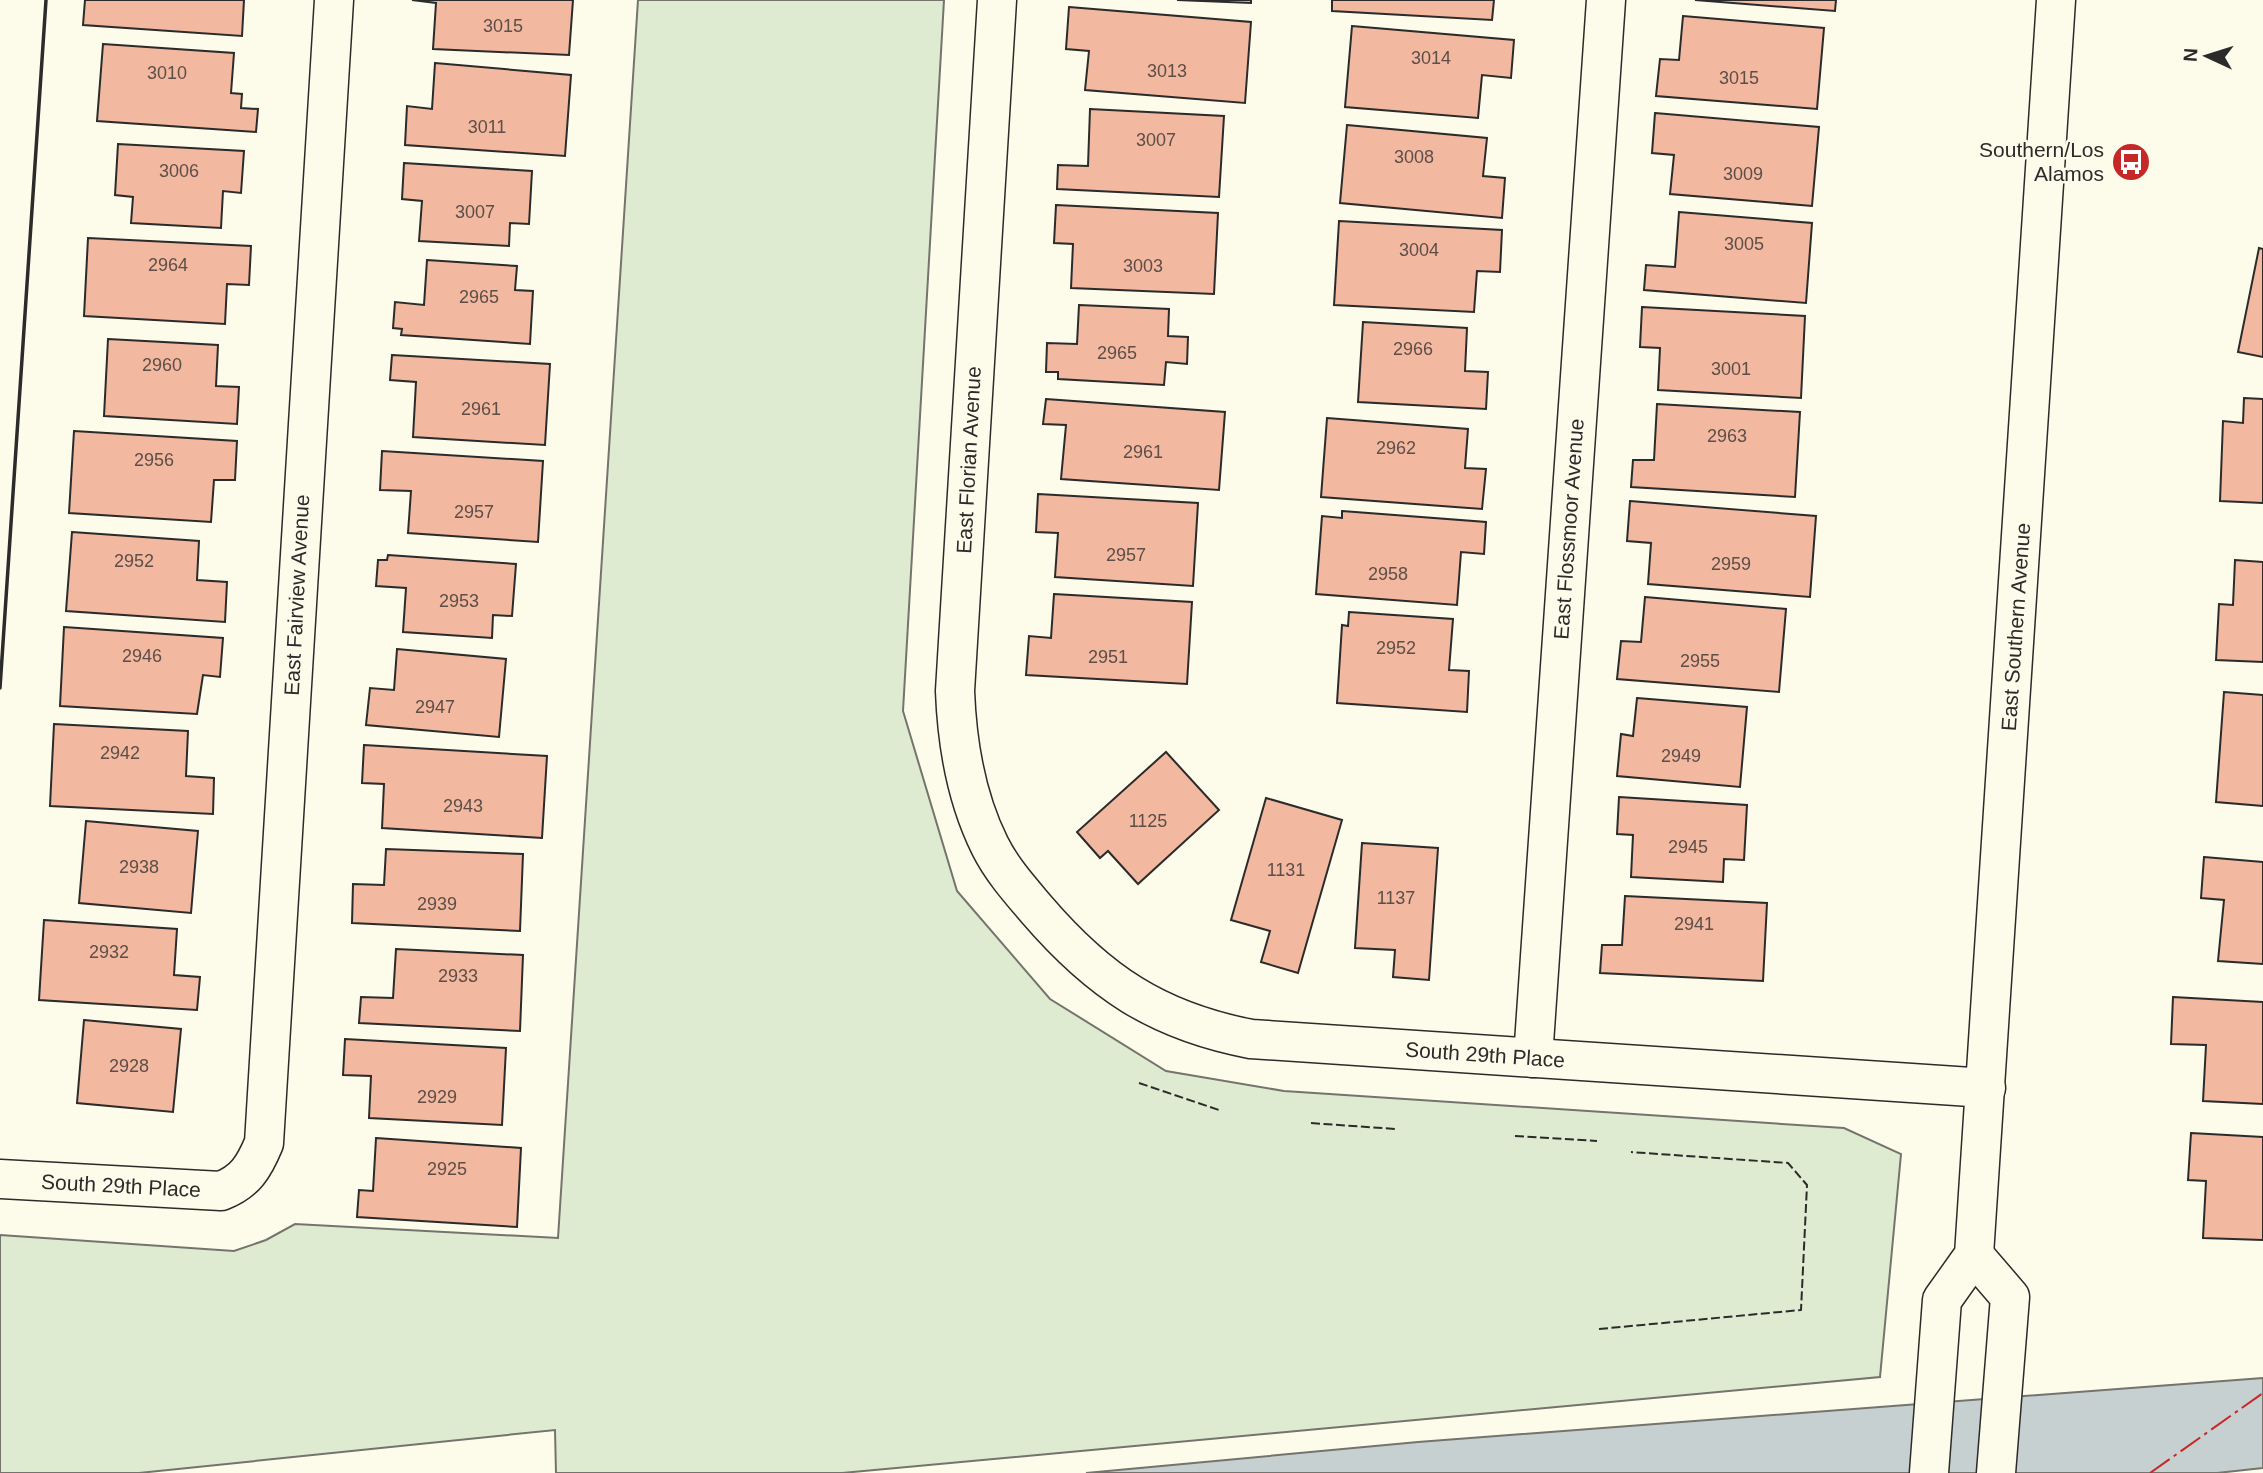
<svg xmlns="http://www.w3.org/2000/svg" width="2263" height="1473" font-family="Arial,sans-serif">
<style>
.green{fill:#deebd1;stroke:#74746e;stroke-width:2}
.water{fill:#c7d0d0;stroke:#74746e;stroke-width:2}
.building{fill:#f2b8a0;stroke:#2b2b2b;stroke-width:2}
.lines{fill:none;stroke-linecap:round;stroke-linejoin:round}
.street-casing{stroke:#2b2b2b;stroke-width:41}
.secondary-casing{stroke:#2b2b2b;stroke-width:41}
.street{stroke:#fdfbea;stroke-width:38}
.secondary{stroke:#fdfbea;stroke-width:38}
.fence{stroke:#2b2b2b;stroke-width:2;stroke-dasharray:9 3.5;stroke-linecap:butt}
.wall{stroke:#2b2b2b;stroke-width:3.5}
.power{stroke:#c62828;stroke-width:2;stroke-dasharray:24 5 3.5 5;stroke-linecap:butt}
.labels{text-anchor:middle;stroke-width:5;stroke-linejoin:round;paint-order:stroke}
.number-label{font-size:18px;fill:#5d4e48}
.poi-label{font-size:21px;fill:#2b2b2b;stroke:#fdfbea;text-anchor:end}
.street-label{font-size:21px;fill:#2b2b2b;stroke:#fdfbea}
</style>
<rect width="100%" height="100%" fill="#fdfbea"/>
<path class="green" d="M638,0H944L903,711L957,891L1050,999L1166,1071L1284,1091L1844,1128L1901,1154L1880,1377L842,1473H556L555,1430L139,1473H0V1235L234,1251L266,1240L295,1224L558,1238Z"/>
<path class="water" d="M2263,1378V1468L2217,1473H1086L1418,1442Z"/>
<g class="building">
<path d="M85,0H244L242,36L83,25Z"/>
<path d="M412,0H573L569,55L433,49L436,3Z"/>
<path d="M1177,0H1251V3Z"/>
<path d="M1332,0H1494L1492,20L1332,11Z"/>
<path d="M1695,0H1836L1835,11Z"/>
<path d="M1069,7L1251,22L1245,103L1085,90L1089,51L1066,49Z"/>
<path d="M1683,16L1824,28L1817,109L1656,96L1660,59L1679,60Z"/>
<path d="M1352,26L1514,40L1511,78L1482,75L1478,118L1345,107Z"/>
<path d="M103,44L234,53L231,93L242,94L241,108L258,109L256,132L97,121Z"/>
<path d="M435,63L571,75L565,156L405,145L407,106L432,109Z"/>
<path d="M1090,109L1224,116L1219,197L1057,189L1058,165L1088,166Z"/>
<path d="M1655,113L1819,127L1812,206L1670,194L1674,155L1652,153Z"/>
<path d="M1347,125L1487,138L1483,176L1505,178L1502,218L1340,203Z"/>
<path d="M118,144L244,151L241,193L223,191L221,228L131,223L133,197L115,195Z"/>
<path d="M404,163L532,171L529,224L510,223L509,246L419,241L422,201L402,199Z"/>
<path d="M1056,205L1218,213L1214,294L1071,288L1073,244L1054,243Z"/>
<path d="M1679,212L1812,223L1806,303L1644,290L1646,265L1675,267Z"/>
<path d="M1339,221L1502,230L1500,272L1477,271L1474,312L1334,305Z"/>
<path d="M88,238L251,246L249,285L227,284L225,324L84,316Z"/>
<path d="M2259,248L2263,249V357L2238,352Z"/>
<path d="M427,260L517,266L515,290L533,291L530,344L401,335L402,329L393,328L395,302L424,305Z"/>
<path d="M1079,305L1169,309L1168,336L1188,337L1187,364L1166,362L1164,385L1058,379V372H1046L1047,343L1077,344Z"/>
<path d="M1642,307L1805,316L1801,398L1658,390L1660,348L1640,347Z"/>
<path d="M1363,322L1467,328L1465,371L1488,372L1486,409L1358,402Z"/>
<path d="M108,339L218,345L216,386L239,387L237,424L104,416Z"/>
<path d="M392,355L550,364L545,445L413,437L416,382L390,380Z"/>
<path d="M2244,398L2263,399V503L2220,501L2223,421L2243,423Z"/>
<path d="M1046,399L1225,412L1219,490L1061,479L1066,425L1043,424Z"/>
<path d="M1657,404L1800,412L1795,497L1631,487L1633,460H1654Z"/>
<path d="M1327,418L1468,429L1465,468L1486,469L1482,509L1321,497Z"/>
<path d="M74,431L237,441L235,480H214L211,522L69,513Z"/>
<path d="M382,451L543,461L538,542L408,533L411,491L380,490Z"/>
<path d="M1038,494L1198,503L1193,586L1055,577L1058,533L1036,532Z"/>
<path d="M1630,501L1816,516L1810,597L1648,584L1651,543L1627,541Z"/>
<path d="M1342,511L1486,522L1484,554L1461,552L1457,605L1316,594L1322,516L1342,518Z"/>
<path d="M72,532L199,541L197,580L227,582L225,622L66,611Z"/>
<path d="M388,555L516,564L512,616L493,615L492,638L403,632L406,588L376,586L378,560H387Z"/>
<path d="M2235,560L2263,562V662L2216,660L2219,604L2233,605Z"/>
<path d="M1054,594L1192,602L1187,684L1026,675L1029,636L1051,638Z"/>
<path d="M1645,597L1786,609L1779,692L1617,679L1621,641L1641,642Z"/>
<path d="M1349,612L1453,619L1449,670L1469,671L1467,712L1337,703L1342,625L1348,626Z"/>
<path d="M64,627L223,638L220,677L203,675L197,714L60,706Z"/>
<path d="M397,649L506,659L499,737L366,725L370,688L394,690Z"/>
<path d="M2224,692L2263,695V806L2216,802Z"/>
<path d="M1637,698L1747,707L1740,787L1617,776L1621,734L1633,736Z"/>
<path d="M54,724L188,731L186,776L214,778L213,814L50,806Z"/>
<path d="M364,745L547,756L542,838L382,828L384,784L362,783Z"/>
<path d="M1166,752L1219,810L1138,884L1108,851L1100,858L1077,832Z"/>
<path d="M1619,797L1747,805L1744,860L1724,859L1723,882L1631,877L1633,835L1617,834Z"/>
<path d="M1266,798L1342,820L1298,973L1261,962L1270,931L1231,920Z"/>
<path d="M86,821L198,831L191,913L79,903Z"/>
<path d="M1362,843L1438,848L1429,980L1393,977L1395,950L1355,948Z"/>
<path d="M386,849L523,854L520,931L352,923L353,884L384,885Z"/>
<path d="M2204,857L2263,862V964L2218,961L2224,900L2201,898Z"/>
<path d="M1625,896L1767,903L1763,981L1600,973L1602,945H1622Z"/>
<path d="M44,920L177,929L174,975L200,977L197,1010L39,1000Z"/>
<path d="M396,949L523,955L520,1031L359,1023L361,997L393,998Z"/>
<path d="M2173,997L2263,1002V1104L2203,1101L2206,1045L2171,1044Z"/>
<path d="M84,1020L181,1029L173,1112L77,1103Z"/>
<path d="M345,1039L506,1048L502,1125L369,1118L371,1076L343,1075Z"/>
<path d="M2191,1133L2263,1137V1240L2203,1238L2206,1181L2188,1180Z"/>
<path d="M376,1138L521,1148L517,1227L357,1217L359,1190L373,1191Z"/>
</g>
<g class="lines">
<defs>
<g id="street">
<path d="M997,0L955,691C957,743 966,798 990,846C1002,870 1020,890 1037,910C1099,982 1157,1021 1251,1039L1986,1088"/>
<path d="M1533,1058L1606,0"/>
<path d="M0,1179L221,1191C245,1182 254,1167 264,1143L334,0"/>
</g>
<g id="secondary">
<path d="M1974,1255L2010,1297L1996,1473"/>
<path d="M1929,1473L1942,1300L1974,1255L2056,0"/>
</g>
</defs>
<use href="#street" class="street-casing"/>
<use href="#secondary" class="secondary-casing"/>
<use href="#street" class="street"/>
<use href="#secondary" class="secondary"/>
<g class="fence">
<path d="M1139,1083L1219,1110"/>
<path d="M1311,1123L1396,1129"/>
<path d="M1515,1136L1597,1141"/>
<path d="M1599,1329L1801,1310L1807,1185L1788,1163L1631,1152"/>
</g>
<path class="wall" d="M0,688L46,0"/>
<path class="power" d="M2150,1473L2263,1393"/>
</g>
<defs>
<symbol id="bus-disc" viewBox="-11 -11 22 22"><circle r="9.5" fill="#c62828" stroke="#fdfbea"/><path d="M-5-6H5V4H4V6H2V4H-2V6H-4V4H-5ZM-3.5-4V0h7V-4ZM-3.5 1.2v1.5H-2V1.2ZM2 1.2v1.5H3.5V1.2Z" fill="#fff"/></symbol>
</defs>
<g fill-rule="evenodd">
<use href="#bus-disc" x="2109" y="140" width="44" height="44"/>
</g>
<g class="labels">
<g class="number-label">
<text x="503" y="32">3015</text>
<text x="1431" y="64">3014</text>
<text x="1167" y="77">3013</text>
<text x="167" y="79">3010</text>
<text x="1739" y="84">3015</text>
<text x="487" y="133">3011</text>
<text x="1156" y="146">3007</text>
<text x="1414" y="163">3008</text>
<text x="179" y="177">3006</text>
<text x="1743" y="180">3009</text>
<text x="475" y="218">3007</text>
<text x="1744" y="250">3005</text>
<text x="1419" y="256">3004</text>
<text x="168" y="271">2964</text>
<text x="1143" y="272">3003</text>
<text x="479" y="303">2965</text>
<text x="1413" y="355">2966</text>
<text x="1117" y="359">2965</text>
<text x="162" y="371">2960</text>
<text x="1731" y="375">3001</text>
<text x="481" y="415">2961</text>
<text x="1727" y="442">2963</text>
<text x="1396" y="454">2962</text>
<text x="1143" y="458">2961</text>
<text x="154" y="466">2956</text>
<text x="474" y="518">2957</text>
<text x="1126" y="561">2957</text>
<text x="134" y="567">2952</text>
<text x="1731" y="570">2959</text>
<text x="1388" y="580">2958</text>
<text x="459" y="607">2953</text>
<text x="1396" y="654">2952</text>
<text x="142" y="662">2946</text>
<text x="1108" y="663">2951</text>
<text x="1700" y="667">2955</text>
<text x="435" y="713">2947</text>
<text x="120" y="759">2942</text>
<text x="1681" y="762">2949</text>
<text x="463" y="812">2943</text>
<text x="1148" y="827">1125</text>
<text x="1688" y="853">2945</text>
<text x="139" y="873">2938</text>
<text x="1286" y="876">1131</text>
<text x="1396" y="904">1137</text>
<text x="437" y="910">2939</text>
<text x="1694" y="930">2941</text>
<text x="109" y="958">2932</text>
<text x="458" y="982">2933</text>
<text x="129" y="1072">2928</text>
<text x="437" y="1103">2929</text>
<text x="447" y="1175">2925</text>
</g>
<g class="poi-label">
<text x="2104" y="157">Southern/Los<tspan x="2104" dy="24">Alamos</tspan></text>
</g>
<g class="street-label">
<text transform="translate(969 460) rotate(-87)" y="7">East Florian Avenue</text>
<text transform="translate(1569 529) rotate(-86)" y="7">East Flossmoor Avenue</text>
<text transform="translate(297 595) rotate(-87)" y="7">East Fairview Avenue</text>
<text transform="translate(2016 627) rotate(-86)" y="7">East Southern Avenue</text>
<text transform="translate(1485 1055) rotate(4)" y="7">South 29th Place</text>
<text transform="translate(121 1186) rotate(3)" y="7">South 29th Place</text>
</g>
</g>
<g transform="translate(2207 56) rotate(274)" stroke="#fdfbea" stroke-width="5" paint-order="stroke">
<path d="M0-5L12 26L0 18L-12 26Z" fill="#2b2b2b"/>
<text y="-10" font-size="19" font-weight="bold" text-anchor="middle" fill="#2b2b2b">N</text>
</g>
</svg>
